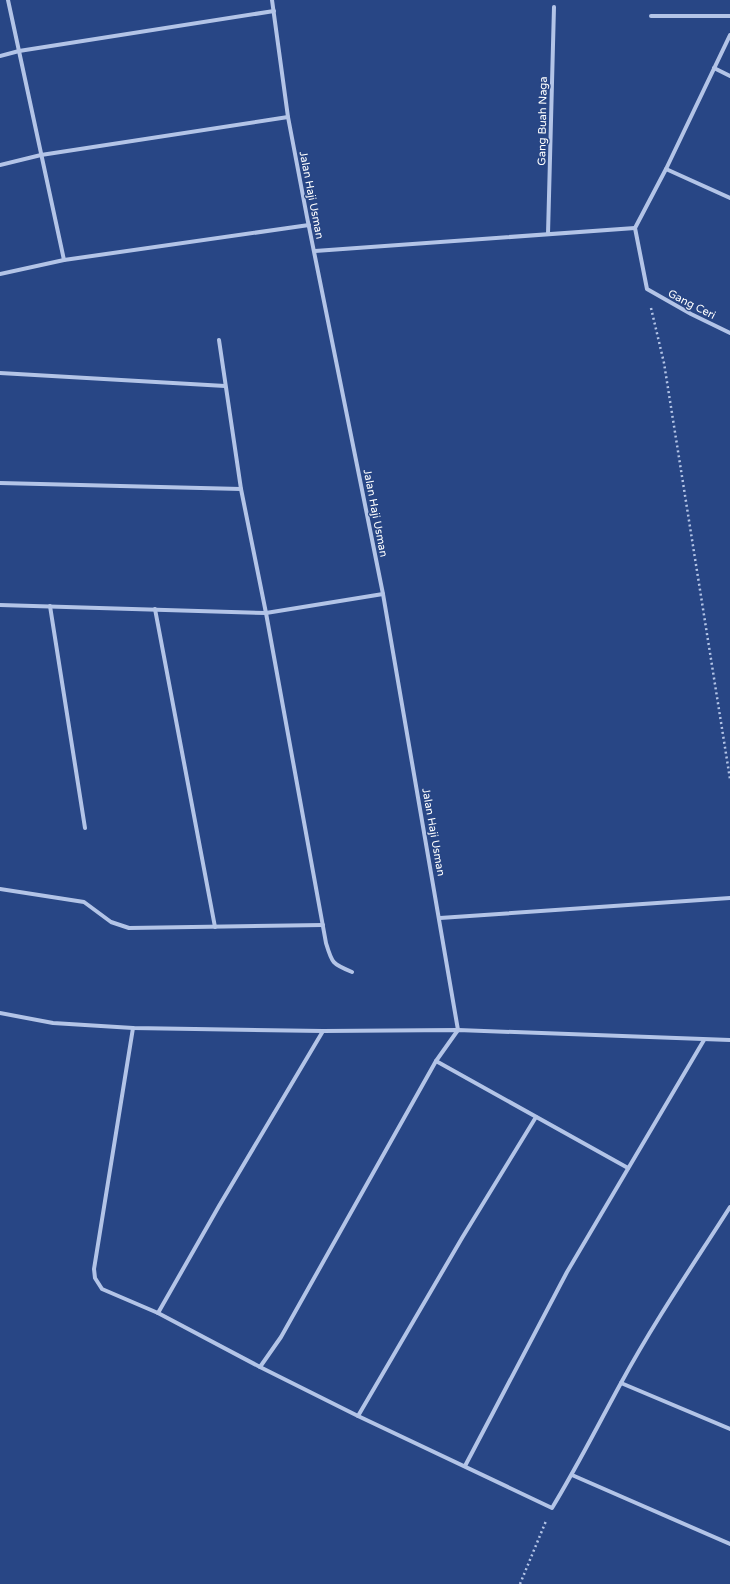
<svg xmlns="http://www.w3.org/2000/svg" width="730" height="1584" font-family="'Varela Round',sans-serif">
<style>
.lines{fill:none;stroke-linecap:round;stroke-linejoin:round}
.path{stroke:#b3c4e7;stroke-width:2.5;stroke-dasharray:2 3;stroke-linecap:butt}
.street{stroke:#b3c4e7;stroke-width:4}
.labels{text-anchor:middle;stroke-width:3;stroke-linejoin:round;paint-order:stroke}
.street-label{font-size:11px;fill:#fff;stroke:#284685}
</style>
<rect width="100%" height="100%" fill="#284685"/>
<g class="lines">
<g class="path">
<path d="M651,308L664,363L730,779"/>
<path d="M520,1584L546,1521"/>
</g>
<g class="street">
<path d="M8,0L64,260"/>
<path d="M272,0L288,117L307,217L383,594L458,1030"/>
<path d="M651,16H730"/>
<path d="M730,35L666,169L635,228L647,289L691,314L730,333"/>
<path d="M0,56L19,51L274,11"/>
<path d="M714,68L730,76"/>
<path d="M0,165L41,155L288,117"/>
<path d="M666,169L730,198"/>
<path d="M548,234L554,7"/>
<path d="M315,251L635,228"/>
<path d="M0,274L64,260L309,225"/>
<path d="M219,340L241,489L266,613L326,943C332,963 332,964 352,972"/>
<path d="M0,373L225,386"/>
<path d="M0,483L241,489"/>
<path d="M0,605L266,613L383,594"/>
<path d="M50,606L85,828"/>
<path d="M155,609L215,927"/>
<path d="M0,889L84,902L111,922L129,928L323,925"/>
<path d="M440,918L730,898"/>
<path d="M0,1013L53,1023L133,1028L323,1031L458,1030L730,1040"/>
<path d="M133,1028L94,1269L95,1278L102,1289L158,1313"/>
<path d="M458,1030L436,1061L281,1337L260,1367L358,1416L552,1508C577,1467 598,1425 621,1383C654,1322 693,1265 730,1207"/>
<path d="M436,1061L628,1168"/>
<path d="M260,1367L158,1313L219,1206L323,1031"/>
<path d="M621,1383L730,1429"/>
<path d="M358,1416L462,1238L536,1117"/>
<path d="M465,1466L567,1272L704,1040"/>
<path d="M572,1475L730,1544"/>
</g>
</g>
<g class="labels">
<g class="street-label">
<text transform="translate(542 121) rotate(-89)" y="4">Gang Buah Naga</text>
<text transform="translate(312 195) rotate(79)" y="4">Jalan Haji Usman</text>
<text transform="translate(692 304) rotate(27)" y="4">Gang Ceri</text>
<text transform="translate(376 513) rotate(79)" y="4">Jalan Haji Usman</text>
<text transform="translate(434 832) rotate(80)" y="4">Jalan Haji Usman</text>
</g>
</g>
</svg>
